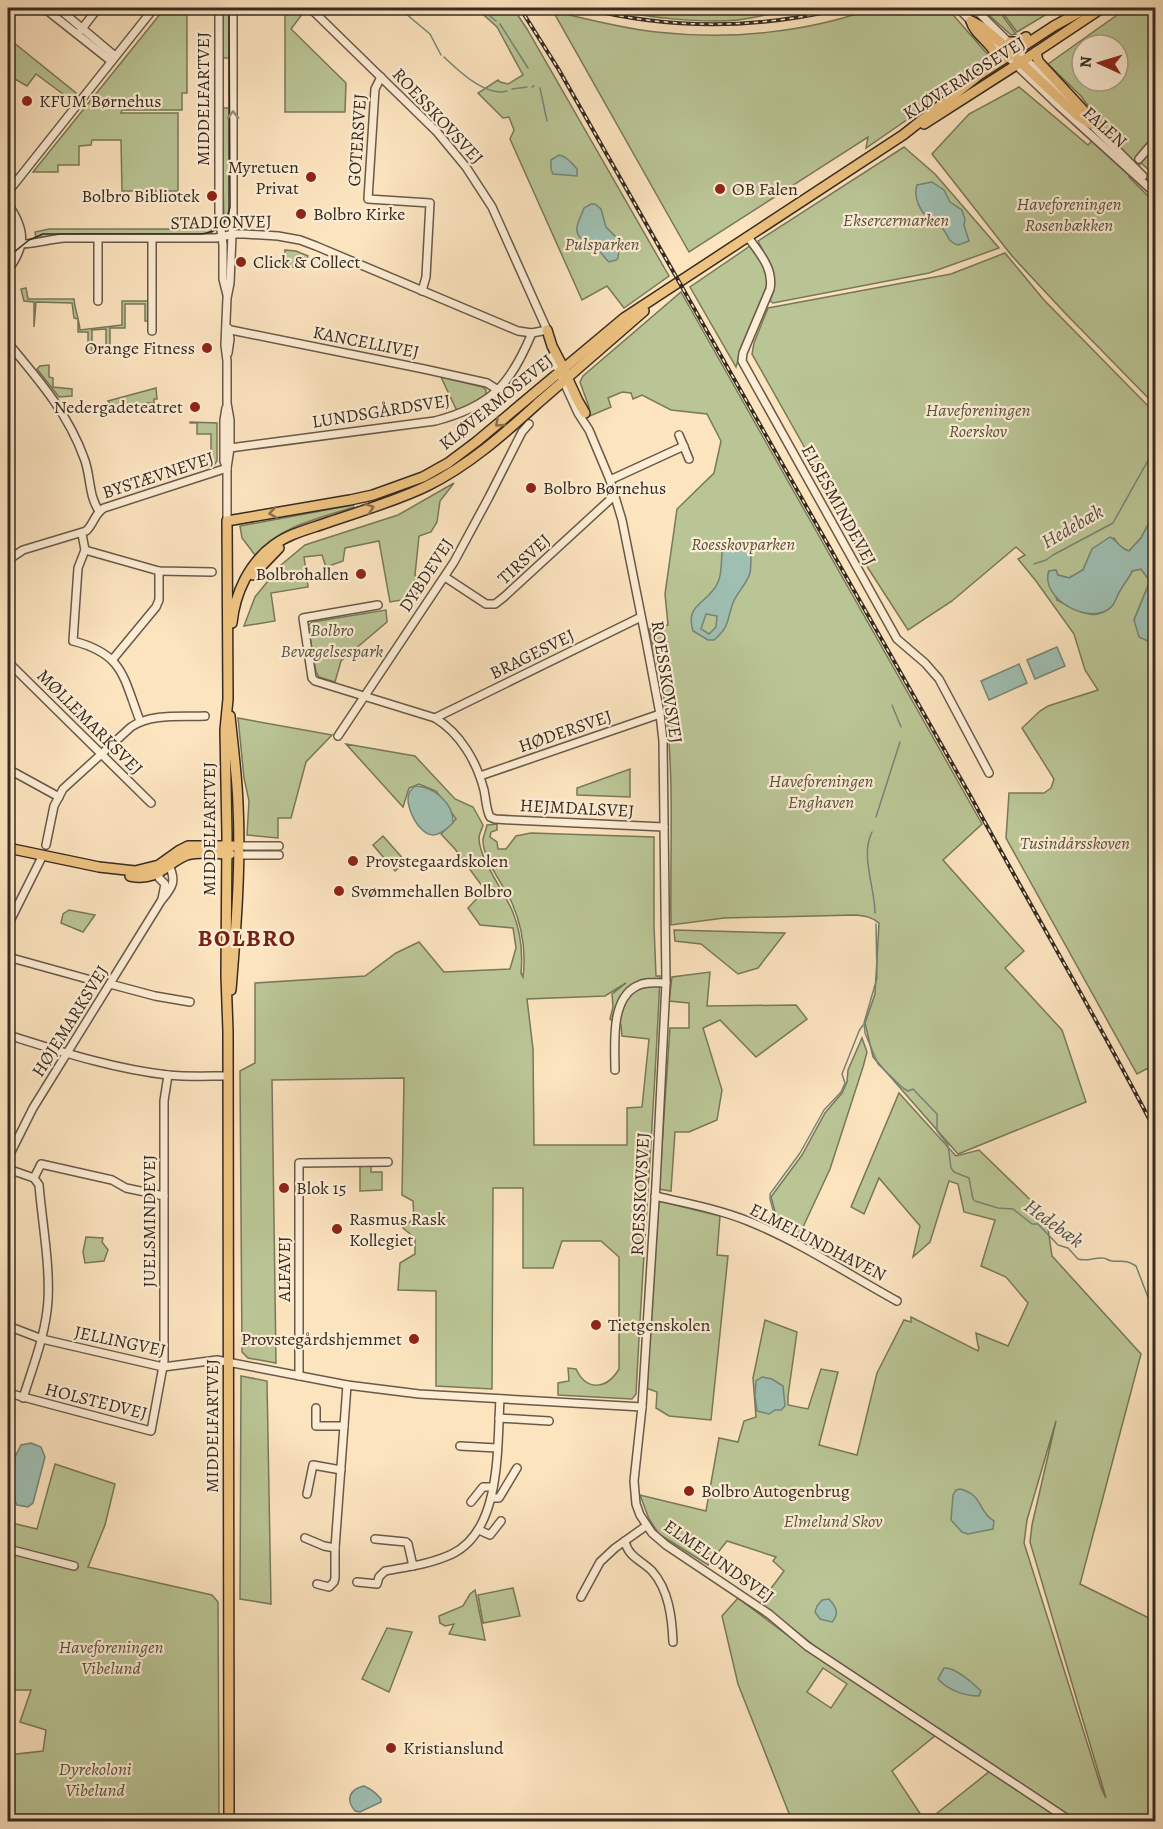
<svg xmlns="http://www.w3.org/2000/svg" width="1163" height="1829" font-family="Alegreya,serif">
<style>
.green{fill:#bac595;stroke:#78785b;stroke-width:1.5;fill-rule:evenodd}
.water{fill:#9fbfb2;stroke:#758478;stroke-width:1.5;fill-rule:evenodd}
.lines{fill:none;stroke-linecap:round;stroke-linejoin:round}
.stream{stroke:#758478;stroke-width:1.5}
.minor-casing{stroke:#685948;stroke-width:10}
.major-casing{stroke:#362b21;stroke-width:12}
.minor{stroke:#fdedd5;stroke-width:7}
.major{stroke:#eec280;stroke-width:9}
.tram{stroke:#362b21;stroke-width:1.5}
.rail-casing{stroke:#362b21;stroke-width:4}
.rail{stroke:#fdedd5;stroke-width:1.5;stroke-dasharray:4.5;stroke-linecap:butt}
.oneway{stroke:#9a8c7b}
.oneway2{stroke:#896f4c}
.poi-dot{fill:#8f2418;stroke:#fdedd5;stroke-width:2}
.labels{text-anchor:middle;stroke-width:4.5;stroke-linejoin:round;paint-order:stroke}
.street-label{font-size:18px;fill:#362b21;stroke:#fdedd5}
.poi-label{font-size:18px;fill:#362b21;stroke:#fdedd5;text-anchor:start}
.park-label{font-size:18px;font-style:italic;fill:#57523e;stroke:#fdedd5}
.water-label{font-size:20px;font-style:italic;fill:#505045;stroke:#fdedd5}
.district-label{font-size:24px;font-weight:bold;letter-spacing:1.5px;fill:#7a1f14;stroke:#fdedd5}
</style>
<rect width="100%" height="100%" fill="#fce4bf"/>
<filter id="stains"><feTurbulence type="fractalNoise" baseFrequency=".00333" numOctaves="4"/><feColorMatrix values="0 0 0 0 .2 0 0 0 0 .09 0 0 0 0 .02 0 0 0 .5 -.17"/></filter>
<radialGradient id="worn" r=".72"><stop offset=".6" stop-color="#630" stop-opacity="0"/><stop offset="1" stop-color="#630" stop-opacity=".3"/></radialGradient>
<g class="green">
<path d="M165,8H187V93H182V110H122L121,113H178V191H122L121,140H92L91,145L79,146V165H58V172H33Z"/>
<rect x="221" y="8" width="10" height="50"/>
<path d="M285,8H298L303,13L291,29L346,83L345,112H285Z"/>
<path d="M476,8H513L527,29L669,276L624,308L607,286L582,300L510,139L514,130L509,117L503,118L478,93L498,80L500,82L508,84L523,75L497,27Z"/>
<path d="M608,8H798C778,11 758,18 738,20C702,23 643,18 608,8Z"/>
<path d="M874,8H947L990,57L961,76L924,108L866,148L868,137L689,252L553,11C587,19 621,28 656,32C728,40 806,33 874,8Z"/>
<path d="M981,8H997L1016,34L1011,35Z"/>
<path d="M999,8H1057L1017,32Z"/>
<path d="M1127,8H1155V183L1150,177V171L1141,163L1129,177L1155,203V405L1065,313L1012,256L932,154L969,114L1019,87L1088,145L1104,128L1081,96L1048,64ZM1082,45H1118V81H1082Z"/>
<path d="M8,38L76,93L71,100L36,74L27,86L15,79L8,91Z"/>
<path d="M221,108H231V213L229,221H224Z"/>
<path d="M904,147L935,174L999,248L929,273L773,303L770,301C780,275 769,263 758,241Z"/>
<path d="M212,227V234L209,235H58L36,238L35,232L49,229H202Z"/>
<path d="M750,246C759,259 770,271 767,287L743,343L736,367L690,287Z"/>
<path d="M285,250L296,251L308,256L303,269L286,266L284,263Z"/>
<path d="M1005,253L1044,300L1155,413V511L1141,538L1129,551L1121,549L1114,538L1092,550L1083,570L1069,578L1058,575L1056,570L1049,571L1048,574L1057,600C1074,608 1093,623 1110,608C1114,604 1117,596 1119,591C1124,583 1129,579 1132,571L1141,569L1150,581L1134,620L1148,641L1156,635L1155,1081L1148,1068L1137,1074L1006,838L1009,793H1044L1051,788L1054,779L1022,728L1040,711L1048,706L1098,690L1085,670L1074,634L1036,581L1018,559L1025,555L1016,547L952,601L908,630L868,568L815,466L752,354L754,343L768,308L951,274Z"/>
<path d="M26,288L28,299H74C75,310 79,319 80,330L122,325V301H149V321H145V304H125V328H110V354H106V329L92,330V354H88V332H78V319L74,318L72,303L36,302L34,327V302L24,301L21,289Z"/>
<path d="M681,292L982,824L943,860L1024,951L1005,968L1062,1030L1086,1102L958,1154L873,1057L865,1023L875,994L879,923C872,917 865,916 856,915L724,918L671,925C670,857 674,787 667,719C664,689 656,659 649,629L668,625L665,594L677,509L714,473L721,441L707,414L671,410L642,395L633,399L631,393L622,392L608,398L611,407L590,416L589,407L580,382L583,376Z"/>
<path d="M49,365V377L53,378V387L72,389V396L59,397L37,369L40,366Z"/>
<path d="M441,377L483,387L486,390V395L466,407L457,411Z"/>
<path d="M156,388L157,399H154V403H147V410H121V412H116L108,401Z"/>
<path d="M190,422L217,423V461L214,465L208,467L207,460H211V434H197V423H190Z"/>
<path d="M454,483L440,501L437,522L431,532L419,536L415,575L424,585L413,598L390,602L379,541L345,548L343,561L326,567L322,555L304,557L308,587L271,593L275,621L244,626L255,597L281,565L305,545L398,515Z"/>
<path d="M353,505L354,507C318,519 280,526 255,555L242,538L240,526Z"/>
<path d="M386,610L387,622L341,661L335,682L319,677L316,672L308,626L312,622Z"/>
<path d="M238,718L332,735L306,762L291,818H278V838L247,835L249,801L244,778Z"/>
<path d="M346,744L415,756L455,799L473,807L483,825C482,829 479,834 479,838C479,858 503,890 512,910C520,929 523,952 521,973L523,977C526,953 522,926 512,903C504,885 482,859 483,839C484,835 486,830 487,825L497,824V830L491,832L490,837L497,842L498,849H506L516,836L531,833L654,837V925L656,976H660C654,1115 643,1255 636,1394L632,1399L558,1395V1383L569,1381L568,1368L576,1369C587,1392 607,1389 619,1369V1257L601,1241H562L553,1268H523V1188H493L492,1389L436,1386V1291L398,1290L400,1263L415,1254V1238L403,1228L414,1218L413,1201L402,1195L404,1078L272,1080L276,1363L248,1358L242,1352L240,1071L255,1063V983L365,976L396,953L419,942L444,972L510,969L516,948L513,928L480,925L468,908L485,890L455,849L441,834L456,819L436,791L419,784L409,788L403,807ZM626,983L612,994L613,1007L610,1019L617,1025H621L622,1036L649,1039L642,1107L627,1108V1145H534L533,1049L527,999L605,996Z"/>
<path d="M630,769V797L577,795V788Z"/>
<path d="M383,836L406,862L395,871L373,845Z"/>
<path d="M69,910L95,915L83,932L61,923L63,914Z"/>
<path d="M674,930L785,933L758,968L738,974L701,944L675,941Z"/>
<path d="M710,972L707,1006L796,1005L807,1019L756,1057L720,1020L703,1028L722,1090L717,1120L689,1132H675L671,1191L659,1189L670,1028H689V1003L669,1001L672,977Z"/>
<path d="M862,1038L867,1052L863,1067L830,1169L797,1240L780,1230L771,1197L802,1155L825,1113L842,1093L847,1082L848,1070Z"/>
<path d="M899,1093L956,1156L979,1150L1046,1215L1052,1256L1141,1354L1080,1584L1155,1621V1815L1143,1819L1141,1821H1077L816,1647L760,1603L784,1571L773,1561L776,1557L727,1541L708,1565L659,1534L649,1519L640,1495L706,1511L719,1438L738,1442L744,1421L756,1417L753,1378L765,1320L797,1332L788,1396V1405L808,1409L821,1369L838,1372L819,1445L857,1455L877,1373L904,1320L911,1322V1317L978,1351L979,1347L978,1346L976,1333L1008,1346L1028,1303L1006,1277L981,1266L995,1220L964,1212L958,1184L949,1181L930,1242L913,1257L920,1226L879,1178L864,1214L851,1207ZM1056,1421L1032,1525L1030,1542L1106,1798L1102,1790L1024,1543L1027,1520Z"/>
<path d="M360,1166H371V1172H382V1190L360,1191Z"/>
<path d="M659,1201L720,1216L717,1255L728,1256L711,1420L669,1416L656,1408L657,1392L646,1388Z"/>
<path d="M86,1237L103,1238L102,1242L108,1250L104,1261L85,1263L83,1252Z"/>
<path d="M241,1376L267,1381L271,1604L240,1599Z"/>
<path d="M55,1464L115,1484L105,1525L88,1567L212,1595L218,1602L219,1821H8V1755L43,1751L46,1730L20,1722L31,1690H8V1522L37,1529Z"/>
<path d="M513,1588L520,1616L483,1623L478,1595Z"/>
<path d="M475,1590L485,1640L449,1634L454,1624L445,1626L440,1623L439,1616L463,1606L470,1594Z"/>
<path d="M738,1598L811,1653L936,1735L892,1771L925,1821H792L738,1684L722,1616ZM823,1668L847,1684L831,1708L807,1692Z"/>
<path d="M387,1628L412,1632L389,1692L362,1679Z"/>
<path d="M990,1771L1066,1822H926Z"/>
</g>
<g class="water">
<path d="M559,155C566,156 573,164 577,169V176L553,174L551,169V160Z"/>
<path d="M932,182L944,190L950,202L962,210L965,219L964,225L969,241L958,245C946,241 949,235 942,228C939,224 934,222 930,219C920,212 913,197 917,185Z"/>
<path d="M591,204H595L601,209L606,227L620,241L618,258L616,260L609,262C605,259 603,254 599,251C591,244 575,240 577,227C578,221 582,214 584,208Z"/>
<path d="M1155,511V635L1148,641L1139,637L1134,620L1150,581L1141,569L1132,571C1129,579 1124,583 1120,591C1117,595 1115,604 1111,607C1090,627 1039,598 1049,571L1056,570L1058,575L1069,578L1083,570L1092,549L1110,537C1118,540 1118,548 1129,551L1141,538Z"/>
<path d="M733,545L746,546L751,554C751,560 751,568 750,573C747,584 737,592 733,603C726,621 731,625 714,640H708L693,631C684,603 710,603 718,582C722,574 721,562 722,553ZM706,614L717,616L716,627L709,634L701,629Z"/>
<path d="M1057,647L1065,666L1035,679L1027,660Z"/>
<path d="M1019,664L1027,683L989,700L981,681Z"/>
<path d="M415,786C433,786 454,803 453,823C449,827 440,835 433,835C419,835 404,806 409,793C410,790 413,788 415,786Z"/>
<path d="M762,1377L772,1379L783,1386L785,1406L781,1410H775L769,1414L757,1411L755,1395L756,1381Z"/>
<path d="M31,1443L41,1447L45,1457L33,1503L28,1507L17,1505C1,1476 7,1473 21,1445Z"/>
<path d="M960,1489C984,1495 977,1511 994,1521L993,1529L968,1534L962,1532L951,1520L953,1495L956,1490Z"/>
<path d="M829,1599C836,1607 840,1613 832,1622L820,1619L815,1612L817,1606L822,1600Z"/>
<path d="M944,1668C955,1667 973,1683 981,1691L979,1696C964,1696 948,1690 938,1679Z"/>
<path d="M364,1786C371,1789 376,1793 381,1799V1802L360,1812L355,1811C345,1799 350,1789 364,1786Z"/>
</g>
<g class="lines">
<g class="stream">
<path d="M399,8L430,34L441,55"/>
<path d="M486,8L490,16L496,21"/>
<path d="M500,24L528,68"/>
<path d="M444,57C459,71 485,97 507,91"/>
<path d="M532,87L534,86"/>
<path d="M540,88L547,121"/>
<path d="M512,89L527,87"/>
<path d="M1034,564L1046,560L1053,555L1113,523L1156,446"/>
<path d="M892,705L901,727"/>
<path d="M876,817L900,742"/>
<path d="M872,832C860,855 875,888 875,913"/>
<path d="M876,924L877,978L864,1023L865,1033L878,1064L903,1088L908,1091L913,1089L937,1114V1131L948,1145L951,1168L954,1172L969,1178L973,1199L975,1201L998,1208L1013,1209L1032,1224H1038L1058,1245L1068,1248L1078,1259C1088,1262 1094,1257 1103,1258C1106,1258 1109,1261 1112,1261C1123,1262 1125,1259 1136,1266L1156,1318"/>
<path d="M778,1228L770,1199V1194L800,1153L824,1110L841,1092L845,1083L842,1074L859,1031L863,1025"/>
</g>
<defs>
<g id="minor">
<path d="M44,8L111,61"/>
<path d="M58,8L115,56"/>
<path d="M219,8V215L223,245V279L227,295"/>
<path d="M310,8L437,132L466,167L492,207L548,332"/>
<path d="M958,8L974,24"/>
<path d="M974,8L1071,104"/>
<path d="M81,30L98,8"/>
<path d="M988,38L1058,105L1156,194"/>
<path d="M381,77L375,89L368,199L430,203L426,277L422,291"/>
<path d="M1089,122L1143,176"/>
<path d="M1139,159L1156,139"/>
<path d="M8,192L154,8"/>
<path d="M8,204C25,229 27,245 8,270"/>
<path d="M16,220L17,248"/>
<path d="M748,237C759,253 774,268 770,289L743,353L742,361L897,639L925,663L939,679L989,773"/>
<path d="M152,238V331"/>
<path d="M17,244C33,245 48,239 65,238H216L234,234H244L278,236L300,240L316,246L518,331L532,333L547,330"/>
<path d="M98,301V238"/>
<path d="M228,328L230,339L228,353"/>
<path d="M226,329L424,369L487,383L498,390"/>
<path d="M8,343C38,379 68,413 84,458C91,475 88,495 99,511"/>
<path d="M552,356L578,413L589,430L610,480L622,520L646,640L660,714L663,741L666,983L656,1184L642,1407L634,1481L636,1504L640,1515L652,1533L666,1545L769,1614L807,1646L1072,1822"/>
<path d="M226,408L224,420V461L226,466"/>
<path d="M679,435L689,459"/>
<path d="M230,448L435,421C492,406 510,385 532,333"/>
<path d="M610,480L684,446"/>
<path d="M227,521V468L230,448V420L227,403V361L225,345L227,298L230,283L233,212V8"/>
<path d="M82,534L85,550L78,568L73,641C124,654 123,677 140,721"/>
<path d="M85,550L159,571L212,572"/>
<path d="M8,560L23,550L86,531C94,524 94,514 104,508L227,468"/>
<path d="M445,577L486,604H495L504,597L615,495"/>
<path d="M378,605L303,618L312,678L315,681L435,718C460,733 477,762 484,790C486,799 486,809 490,817L495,819L512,820L664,827"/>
<path d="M113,659L156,607L159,600V571"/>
<path d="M8,662L151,803"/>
<path d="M435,718L641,617"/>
<path d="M338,736L454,562L489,497L522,432L529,424"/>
<path d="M8,769L59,797"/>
<path d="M480,776L660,714"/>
<path d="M46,845L54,806L63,789L131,727C151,713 182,717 205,716"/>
<path d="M238,846H279"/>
<path d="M238,855H279"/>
<path d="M159,871V878L165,884L162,899"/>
<path d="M8,925L43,855"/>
<path d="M8,957L91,980"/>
<path d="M110,984L155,996L190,1002"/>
<path d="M8,1035C59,1051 113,1069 168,1075C188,1077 208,1076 227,1076"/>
<path d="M615,1070C615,1045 610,999 637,986C646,981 656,983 666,983"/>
<path d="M8,1158L33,1108L161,901C173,887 177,881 168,863"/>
<path d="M8,1169L34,1178L39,1185C42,1221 50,1264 48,1300C46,1334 33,1366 23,1398"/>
<path d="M34,1178L41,1164L112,1180L126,1188L164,1196"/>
<path d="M655,1196C686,1203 718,1209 748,1221C800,1242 848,1274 897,1301"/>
<path d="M8,1326L42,1339L163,1367L217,1360L347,1385L419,1394L642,1407"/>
<path d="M299,1376V1163L388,1162"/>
<path d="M8,1393L151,1431L164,1361V1101L168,1075"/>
<path d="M316,1408V1426H344"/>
<path d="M499,1418L549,1421"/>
<path d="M460,1446L497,1448"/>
<path d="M307,1494L313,1465L341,1470"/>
<path d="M491,1498H499L517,1468"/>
<path d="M471,1502L483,1487H493"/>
<path d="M479,1530L490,1535L501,1521"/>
<path d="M305,1538L324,1546L335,1548"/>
<path d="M375,1539L406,1542L408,1544L413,1566"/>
<path d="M625,1541C628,1557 641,1560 652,1571C669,1590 672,1618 673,1642"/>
<path d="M8,1549L74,1566"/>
<path d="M357,1582L377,1584L379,1577L385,1571C406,1567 431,1564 452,1554C502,1530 497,1446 500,1399"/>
<path d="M317,1584L329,1587L334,1582L335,1578V1548L347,1385"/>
<path d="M581,1597L600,1562L615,1548L646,1526"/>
</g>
<g id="major">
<path d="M971,21L982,27L1012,52"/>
<path d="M971,21C975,37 999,46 996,63"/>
<path d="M1010,42H1019L1026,37"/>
<path d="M1036,52L1038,61L1085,112L1090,122"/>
<path d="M1017,59L1077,115L1091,124"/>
<path d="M924,124L1027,58L1102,8"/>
<path d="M547,330L552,346L566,373"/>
<path d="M566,375L578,401L585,413"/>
<path d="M253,575L279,548"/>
<path d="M232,623C235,593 249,563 274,545C290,533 310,529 329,522C361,511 396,501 427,486C468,466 503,435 537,404C573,373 608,342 644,311"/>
<path d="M230,716C233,746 237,775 238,804C241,866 236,928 231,990"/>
<path d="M8,848L99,867L135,871L159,865L180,850L188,846H233"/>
<path d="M130,876C159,882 166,863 187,855C200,851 217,854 230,854"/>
<path d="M229,1822L228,1031L226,976L227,836L225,730L228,699L227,521L350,500L373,495L423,477L448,463L476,442L624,318L903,135L979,75L1054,26L1087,8"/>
</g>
</defs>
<use href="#minor" class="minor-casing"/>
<use href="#major" class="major-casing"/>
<use href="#minor" class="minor"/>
<use href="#major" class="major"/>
<path class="tram" d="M8,257L29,240L43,234H202C218,232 227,223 230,207L229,8"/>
<defs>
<g id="rail">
<path d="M520,8L559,70L971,797C1032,909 1097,1018 1156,1132"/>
<path d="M584,8C670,30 758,29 844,8"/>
</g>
</defs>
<use href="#rail" class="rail-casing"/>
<use href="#rail" class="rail"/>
</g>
<defs><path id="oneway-chevron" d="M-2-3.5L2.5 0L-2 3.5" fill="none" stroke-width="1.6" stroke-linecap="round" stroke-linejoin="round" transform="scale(1.5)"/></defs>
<use class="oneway" href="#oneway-chevron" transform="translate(233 115) rotate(-90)"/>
<g class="oneway2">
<use href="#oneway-chevron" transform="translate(499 423) rotate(139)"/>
<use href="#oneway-chevron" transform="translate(370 508) rotate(-19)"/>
<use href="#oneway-chevron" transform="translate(273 513) rotate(171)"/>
</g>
<g class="poi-dot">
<circle cx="27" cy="101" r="6"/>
<circle cx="311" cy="177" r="6"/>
<circle cx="720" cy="189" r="6"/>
<circle cx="212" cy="196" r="6"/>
<circle cx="301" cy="214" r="6"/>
<circle cx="241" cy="262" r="6"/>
<circle cx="207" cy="348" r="6"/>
<circle cx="195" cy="407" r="6"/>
<circle cx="531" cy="488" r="6"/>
<circle cx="361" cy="574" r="6"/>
<circle cx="353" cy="861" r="6"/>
<circle cx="339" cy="891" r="6"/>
<circle cx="284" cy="1188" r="6"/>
<circle cx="337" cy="1229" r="6"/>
<circle cx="596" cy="1325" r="6"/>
<circle cx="414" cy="1339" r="6"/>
<circle cx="689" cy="1491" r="6"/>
<circle cx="391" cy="1748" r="6"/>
</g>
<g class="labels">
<g class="street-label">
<text transform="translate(964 78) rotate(-32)" y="6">KLØVERMOSEVEJ</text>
<text transform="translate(203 99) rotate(-90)" y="6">MIDDELFARTVEJ</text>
<text transform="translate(438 116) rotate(47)" y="6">ROESSKOVSVEJ</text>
<text transform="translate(1105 127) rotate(42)" y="6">FALEN</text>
<text transform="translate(357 140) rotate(-86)" y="6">GOTERSVEJ</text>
<text transform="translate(221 222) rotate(-1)" y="6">STADIONVEJ</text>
<text transform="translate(366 342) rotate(11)" y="6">KANCELLIVEJ</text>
<text transform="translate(496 402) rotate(-39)" y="6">KLØVERMOSEVEJ</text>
<text transform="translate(381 411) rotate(-9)" y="6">LUNDSGÅRDSVEJ</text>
<text transform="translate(158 475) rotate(-18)" y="6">BYSTÆVNEVEJ</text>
<text transform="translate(839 505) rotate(61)" y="6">ELSESMINDEVEJ</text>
<text transform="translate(524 559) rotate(-43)" y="6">TIRSVEJ</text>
<text transform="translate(426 575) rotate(-57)" y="6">DYBDEVEJ</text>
<text transform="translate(532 654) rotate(-26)" y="6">BRAGESVEJ</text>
<text transform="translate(667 682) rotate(81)" y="6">ROESSKOVSVEJ</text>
<text transform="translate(90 722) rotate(45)" y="6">MØLLEMARKSVEJ</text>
<text transform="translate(565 731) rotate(-19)" y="6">HØDERSVEJ</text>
<text transform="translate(577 808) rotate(3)" y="6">HEJMDALSVEJ</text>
<text transform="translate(209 829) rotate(-90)" y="6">MIDDELFARTVEJ</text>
<text transform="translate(70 1021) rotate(-58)" y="6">HØJEMARKSVEJ</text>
<text transform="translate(640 1194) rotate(-87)" y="6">ROESSKOVSVEJ</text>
<text transform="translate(149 1221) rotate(-90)" y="6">JUELSMINDEVEJ</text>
<text transform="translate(818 1242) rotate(27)" y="6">ELMELUNDHAVEN</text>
<text transform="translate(284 1269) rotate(-90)" y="6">ALFAVEJ</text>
<text transform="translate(120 1341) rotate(12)" y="6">JELLINGVEJ</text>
<text transform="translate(96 1401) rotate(14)" y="6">HOLSTEDVEJ</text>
<text transform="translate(212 1426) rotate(-90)" y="6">MIDDELFARTVEJ</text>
<text transform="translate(719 1561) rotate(35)" y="6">ELMELUNDSVEJ</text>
</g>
<g class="poi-label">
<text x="39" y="107">KFUM Børnehus</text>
<text x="299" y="173" text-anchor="end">Myretuen<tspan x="299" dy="21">Privat</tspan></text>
<text x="732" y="195">OB Falen</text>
<text x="200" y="202" text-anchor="end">Bolbro Bibliotek</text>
<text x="313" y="220">Bolbro Kirke</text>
<text x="253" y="268">Click &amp; Collect</text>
<text x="195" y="354" text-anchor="end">Orange Fitness</text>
<text x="183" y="413" text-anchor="end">Nedergadeteatret</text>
<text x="543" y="494">Bolbro Børnehus</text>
<text x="349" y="580" text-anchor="end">Bolbrohallen</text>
<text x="365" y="867">Provstegaardskolen</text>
<text x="351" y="897">Svømmehallen Bolbro</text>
<text x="296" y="1194">Blok 15</text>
<text x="349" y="1225">Rasmus Rask<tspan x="349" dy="21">Kollegiet</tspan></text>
<text x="608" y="1331">Tietgenskolen</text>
<text x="402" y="1345" text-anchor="end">Provstegårdshjemmet</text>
<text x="701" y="1497">Bolbro Autogenbrug</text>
<text x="403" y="1754">Kristianslund</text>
</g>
<g class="park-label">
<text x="1069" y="210">Haveforeningen<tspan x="1069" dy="21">Rosenbækken</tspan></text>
<text x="896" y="226">Eksercermarken</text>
<text x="602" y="250">Pulsparken</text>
<text x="978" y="416">Haveforeningen<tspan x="978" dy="21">Roerskov</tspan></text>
<text x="743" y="550">Roesskovparken</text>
<text x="332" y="636">Bolbro<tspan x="332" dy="21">Bevægelsespark</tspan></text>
<text x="821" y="787">Haveforeningen<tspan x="821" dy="21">Enghaven</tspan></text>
<text x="1075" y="849">Tusindårsskoven</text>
<text x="833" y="1527">Elmelund Skov</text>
<text x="111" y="1653">Haveforeningen<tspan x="111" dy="21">Vibelund</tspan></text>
<text x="95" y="1775">Dyrekoloni<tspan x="95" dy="21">Vibelund</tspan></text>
</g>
<g class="water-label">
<text transform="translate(1072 526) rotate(-30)" y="7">Hedebæk</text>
<text transform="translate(1054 1223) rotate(36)" y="7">Hedebæk</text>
</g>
<g class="district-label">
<text x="247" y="946">BOLBRO</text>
</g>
</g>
<rect width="1163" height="1829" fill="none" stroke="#fce4bf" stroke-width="30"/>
<rect x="9" y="9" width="1145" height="1811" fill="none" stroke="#362b21" stroke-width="3"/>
<rect x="15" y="15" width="1133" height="1799" fill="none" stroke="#362b21" stroke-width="1.5"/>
<g transform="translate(1100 63) rotate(274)"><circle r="28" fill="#fdedd5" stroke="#ad9f8d" stroke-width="1.5"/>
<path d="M0-4.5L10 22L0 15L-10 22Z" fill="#8f2418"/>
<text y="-9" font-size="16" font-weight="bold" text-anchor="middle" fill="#362b21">N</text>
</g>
<rect width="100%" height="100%" filter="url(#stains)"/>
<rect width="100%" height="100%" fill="url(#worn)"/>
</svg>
